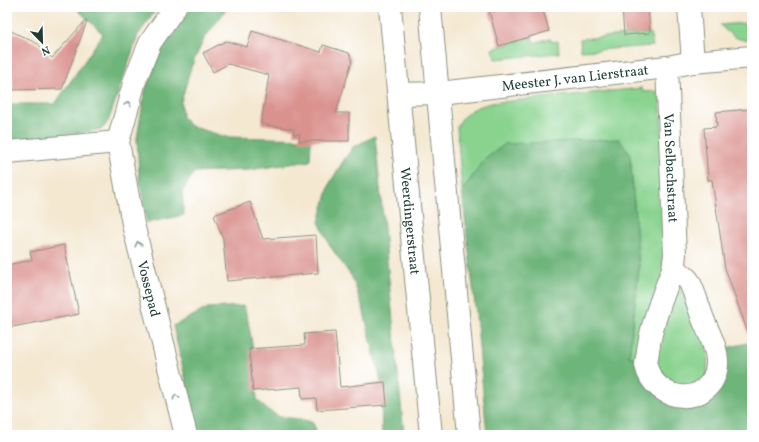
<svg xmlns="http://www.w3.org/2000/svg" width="759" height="442" font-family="Vollkorn,serif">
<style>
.green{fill:#89d38f;stroke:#548862}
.forest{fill:#6eb57a;stroke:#467957}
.building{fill:#da928e}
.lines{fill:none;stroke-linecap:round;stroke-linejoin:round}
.minor-casing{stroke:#8a9282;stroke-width:24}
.major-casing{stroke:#8a9282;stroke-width:24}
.minor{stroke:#fff;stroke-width:22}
.major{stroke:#fff;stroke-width:22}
.oneway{stroke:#8f9e9a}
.labels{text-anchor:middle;stroke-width:3;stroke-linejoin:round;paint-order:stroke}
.street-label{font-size:14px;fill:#1f3d34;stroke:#fff}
</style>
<rect width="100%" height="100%" fill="#fff"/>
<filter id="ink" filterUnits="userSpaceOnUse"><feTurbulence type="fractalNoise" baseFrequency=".025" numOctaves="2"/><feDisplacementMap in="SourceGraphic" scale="8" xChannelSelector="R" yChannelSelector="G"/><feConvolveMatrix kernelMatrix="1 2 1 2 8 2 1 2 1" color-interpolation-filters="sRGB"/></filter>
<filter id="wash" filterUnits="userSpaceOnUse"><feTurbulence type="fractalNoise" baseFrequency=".012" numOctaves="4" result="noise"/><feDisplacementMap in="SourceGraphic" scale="16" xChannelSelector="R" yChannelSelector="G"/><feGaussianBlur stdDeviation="0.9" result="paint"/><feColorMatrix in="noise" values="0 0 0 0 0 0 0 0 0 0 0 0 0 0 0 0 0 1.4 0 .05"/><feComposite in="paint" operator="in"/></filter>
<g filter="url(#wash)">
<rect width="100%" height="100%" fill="#f4e8d1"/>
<g class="green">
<path d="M745,23V28L752,27V40C738,42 730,34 720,25Z"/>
<path d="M650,33L653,46L581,51L580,39Z"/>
<path d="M532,37L534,43L550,38L552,42L558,41L559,53L495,59L492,49Z"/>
<path d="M642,88L643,92L657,91L660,95L669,255L639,357L629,358L639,268L630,154L485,159L462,191L457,127C464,112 475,107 491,103Z"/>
<path d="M677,281L708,349L707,375L684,391L656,375L653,360Z"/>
</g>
<g class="forest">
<path d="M75,7H158L138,35L109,119C108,121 106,125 104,127C95,135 24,138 7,140V93L11,104H55L103,34Z"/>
<path d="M192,7H228L204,39L191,67L181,102L182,117L190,126L227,137L311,139L310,161L249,170L194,172L182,192L184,215L147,223L139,176L137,138L145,91L161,50Z"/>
<path d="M375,136L404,435H382L381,382L363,308L352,277L330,246L319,222L330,183L342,163L353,147Z"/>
<path d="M619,139L630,154L639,268L629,357H639L692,402L722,349L752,342V435H487L476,314L462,191L485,159L505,144Z"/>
<path d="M244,306L248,321L253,349L257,399L266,409L280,417L300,419L312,422L316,429L315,435H198L193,410L173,326L208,308Z"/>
</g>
<g id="blocks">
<g class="building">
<path d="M488,7H542L549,31L499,46Z"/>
<path d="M622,7H648L650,33L624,35Z"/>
<path d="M86,20L87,21L62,89L13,90L11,67L7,66V29L38,44L52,58Z"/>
<path d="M252,31L321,52L323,45L349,53L352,61L336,113H349V141H299L300,134H293L294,129L261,124L269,75L228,64L213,72L203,53L226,41L247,47Z"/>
<path d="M752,109V335L749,336L725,268L712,180H708L704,128L717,127L716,112Z"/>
<path d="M250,202L263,239L316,235L318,273L227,281L223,239L214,215Z"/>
<path d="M64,245L79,314L7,328V265L32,260L30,252Z"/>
<path d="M335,332L340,387L385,382L387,405L317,410L316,398L302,399L301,387L253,391L249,349L305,345L304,334Z"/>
</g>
</g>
</g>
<g filter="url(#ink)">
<use href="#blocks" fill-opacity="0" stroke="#8a9282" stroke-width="1"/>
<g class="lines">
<defs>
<g id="minor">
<path id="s1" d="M175,7L150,43L135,80L118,142L133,224L186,435"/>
<path d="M430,7L469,435"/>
<path d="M689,7L693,62"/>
<path id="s2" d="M667,67L675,255L673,269C678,272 684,275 688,280C692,284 700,311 703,319C709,333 718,350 717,365C712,409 654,404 646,365C646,361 648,354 648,350C652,322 663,295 673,269"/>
<path id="s3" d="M399,94L439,93L667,67L693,62L752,57"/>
<path d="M7,152L118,142"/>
</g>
<g id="major">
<path id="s4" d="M390,7L431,435"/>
</g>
</defs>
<use href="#minor" class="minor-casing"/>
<use href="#major" class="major-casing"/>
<use href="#minor" class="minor"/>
<use href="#major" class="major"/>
</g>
<defs><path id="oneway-chevron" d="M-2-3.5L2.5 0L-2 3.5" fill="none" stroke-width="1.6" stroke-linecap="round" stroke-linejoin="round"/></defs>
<g class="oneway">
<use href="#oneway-chevron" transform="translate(128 104) rotate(-74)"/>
<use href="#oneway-chevron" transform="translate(138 244) rotate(-104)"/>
<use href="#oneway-chevron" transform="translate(176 397) rotate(-104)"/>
</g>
</g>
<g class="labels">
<g class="street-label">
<text dy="5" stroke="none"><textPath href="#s3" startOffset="177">Meester J. van Lierstraat</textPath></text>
<text dy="5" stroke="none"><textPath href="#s2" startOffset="101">Van Selbachstraat</textPath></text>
<text dy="5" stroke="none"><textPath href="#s4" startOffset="215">Weerdingerstraat</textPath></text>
<text dy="5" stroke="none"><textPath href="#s1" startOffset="298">Vossepad</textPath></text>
</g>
</g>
<rect width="759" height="442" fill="none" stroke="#fff" stroke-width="24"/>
<g transform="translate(42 42) rotate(157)" stroke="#ffffff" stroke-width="3" paint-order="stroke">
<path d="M0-3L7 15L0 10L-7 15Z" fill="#1f3d34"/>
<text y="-6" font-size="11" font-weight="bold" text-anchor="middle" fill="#1f3d34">N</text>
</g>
</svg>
